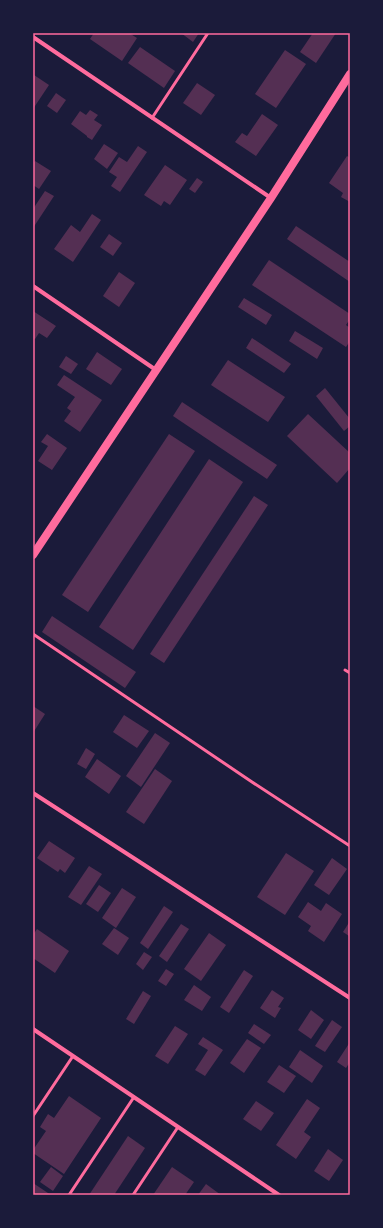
<svg xmlns="http://www.w3.org/2000/svg" width="383" height="1228" font-family="Cabin,sans-serif">
<style>
.building{fill:#542f53}
.lines{fill:none;stroke-linecap:round;stroke-linejoin:round}
.service{stroke:#ff6b9d;stroke-width:3}
.minor{stroke:#ff6b9d;stroke-width:4}
.secondary{stroke:#ff6b9d;stroke-width:8}
.neatline{fill:none;stroke:#ff6b9d;stroke-width:1.5}
</style>
<rect width="100%" height="100%" fill="#1b1b3a"/>
<g class="building">
<path d="M94,33H115L118,34L119,33H129L137,38L122,61L90,39Z"/>
<path d="M181,33H199L193,42Z"/>
<path d="M313,33H336L316,63L300,52Z"/>
<path d="M140,47L175,71L164,88L128,63Z"/>
<path d="M285,50L306,64L276,108L255,94Z"/>
<path d="M34,75L49,85L33,109V78Z"/>
<path d="M197,83L215,95L201,115L183,103Z"/>
<path d="M56,93L66,100L57,113L47,106Z"/>
<path d="M90,110L98,115L94,120L102,125L92,140L87,137V136L71,124L80,111L86,115Z"/>
<path d="M262,114L278,125L256,156L235,142L242,133L247,136Z"/>
<path d="M104,144L118,153L107,169L94,159Z"/>
<path d="M138,146L147,152L120,192L111,186L117,177L109,172L119,157L127,162Z"/>
<path d="M347,156L350,158V202L341,197L343,193L329,183Z"/>
<path d="M35,161L51,171L39,189L33,185V164Z"/>
<path d="M165,165L187,180L170,205L164,201L161,206L144,195Z"/>
<path d="M197,178L203,182L195,193L189,189Z"/>
<path d="M45,191L54,196L33,228V209Z"/>
<path d="M92,214L101,220L73,262L54,249L71,225L80,232Z"/>
<path d="M296,226L350,262V282L287,239Z"/>
<path d="M109,234L122,243L113,256L100,247Z"/>
<path d="M269,260L350,314V319L346,325L350,328V341L346,347L252,285Z"/>
<path d="M119,272L135,283L119,307L103,296Z"/>
<path d="M244,298L272,315L266,325L238,307Z"/>
<path d="M33,311L56,326L47,338L39,333L35,339L33,338Z"/>
<path d="M295,331L323,348L317,359L289,341Z"/>
<path d="M252,338L291,364L284,373L246,348Z"/>
<path d="M97,352L122,369L111,385L86,369Z"/>
<path d="M66,356L78,364L71,374L59,367Z"/>
<path d="M228,360L285,397L268,422L211,385Z"/>
<path d="M64,375L102,400L80,432L64,421L71,411L67,408L75,397L57,385Z"/>
<path d="M325,388L350,419V426L344,431L316,396Z"/>
<path d="M182,402L277,465L267,479L173,416Z"/>
<path d="M308,414L350,453V468L337,483L287,436Z"/>
<path d="M47,434L67,448L52,470L38,461L48,446L41,442Z"/>
<path d="M169,434L195,451L88,612L62,595Z"/>
<path d="M209,459L243,482L133,650L99,627Z"/>
<path d="M254,496L268,505L164,663L150,654Z"/>
<path d="M52,616L136,672L125,688L42,632Z"/>
<path d="M33,706L45,714L33,733Z"/>
<path d="M124,715L149,731L137,748L113,732Z"/>
<path d="M155,733L170,743L141,787L126,776Z"/>
<path d="M86,748L95,754L86,769L77,764Z"/>
<path d="M97,759L121,776L109,794L85,777Z"/>
<path d="M155,769L172,781L144,824L126,812Z"/>
<path d="M49,841L75,858L65,873L60,869L58,872L37,858Z"/>
<path d="M286,853L314,871L285,915L257,897Z"/>
<path d="M332,858L347,869L329,895L314,885Z"/>
<path d="M89,866L102,874L81,905L68,897Z"/>
<path d="M99,885L111,893L98,912L86,904Z"/>
<path d="M122,888L136,897L116,928L102,918Z"/>
<path d="M308,902L321,911L326,903L342,914L324,942L308,931L311,926L298,917Z"/>
<path d="M164,906L173,912L148,949L140,943Z"/>
<path d="M350,921V935L349,936L343,932Z"/>
<path d="M181,924L189,929L167,962L159,956Z"/>
<path d="M114,928L129,938L118,955L102,944Z"/>
<path d="M37,929L69,951L55,973L33,958V935Z"/>
<path d="M209,933L226,945L201,981L184,969Z"/>
<path d="M144,952L152,957L143,970L136,964Z"/>
<path d="M166,969L174,974L166,986L158,981Z"/>
<path d="M244,970L253,976L229,1013L220,1007Z"/>
<path d="M194,985L211,997L202,1011L184,1000Z"/>
<path d="M272,990L284,998L278,1007L281,1008L275,1018L260,1008Z"/>
<path d="M143,991L151,996L134,1024L126,1019Z"/>
<path d="M311,1010L324,1020L311,1039L298,1030Z"/>
<path d="M332,1020L342,1027L325,1052L315,1046Z"/>
<path d="M254,1024L271,1035L264,1044L248,1033Z"/>
<path d="M175,1026L188,1034L168,1064L155,1056Z"/>
<path d="M203,1037L223,1050L205,1076L195,1070L208,1050L198,1044Z"/>
<path d="M247,1039L261,1048L244,1073L230,1063Z"/>
<path d="M350,1042V1062L346,1068L337,1062Z"/>
<path d="M300,1050L323,1066L312,1083L289,1067Z"/>
<path d="M279,1065L296,1076L284,1093L267,1082Z"/>
<path d="M69,1096L101,1118L64,1174L33,1153V1150L46,1131L40,1127L48,1114L54,1118Z"/>
<path d="M307,1099L320,1108L304,1132L311,1137L296,1159L276,1145Z"/>
<path d="M256,1101L274,1113L261,1131L243,1119Z"/>
<path d="M128,1136L145,1148L114,1195H89Z"/>
<path d="M328,1149L343,1160L329,1181L314,1171Z"/>
<path d="M51,1167L63,1176L53,1191L40,1182Z"/>
<path d="M172,1167L194,1182L185,1195H153Z"/>
<path d="M33,1183L51,1195H33Z"/>
<path d="M206,1184L221,1195H198Z"/>
</g>
<g class="lines">
<g class="service">
<path d="M152,118L208,33"/>
<path d="M33,634L252,782L350,846"/>
<path d="M345,670L350,673"/>
<path d="M33,1116L73,1056"/>
<path d="M69,1195L134,1097"/>
<path d="M133,1195L178,1127"/>
</g>
<g class="minor">
<path d="M33,37L271,198"/>
<path d="M33,286L156,370"/>
<path d="M33,793L350,998"/>
<path d="M33,1029L279,1195"/>
</g>
<path class="secondary" d="M33,555L271,198L350,74"/>
</g>
<rect width="383" height="1228" fill="none" stroke="#1b1b3a" stroke-width="68"/>
<rect x="34" y="34" width="315" height="1160" class="neatline"/>
</svg>
